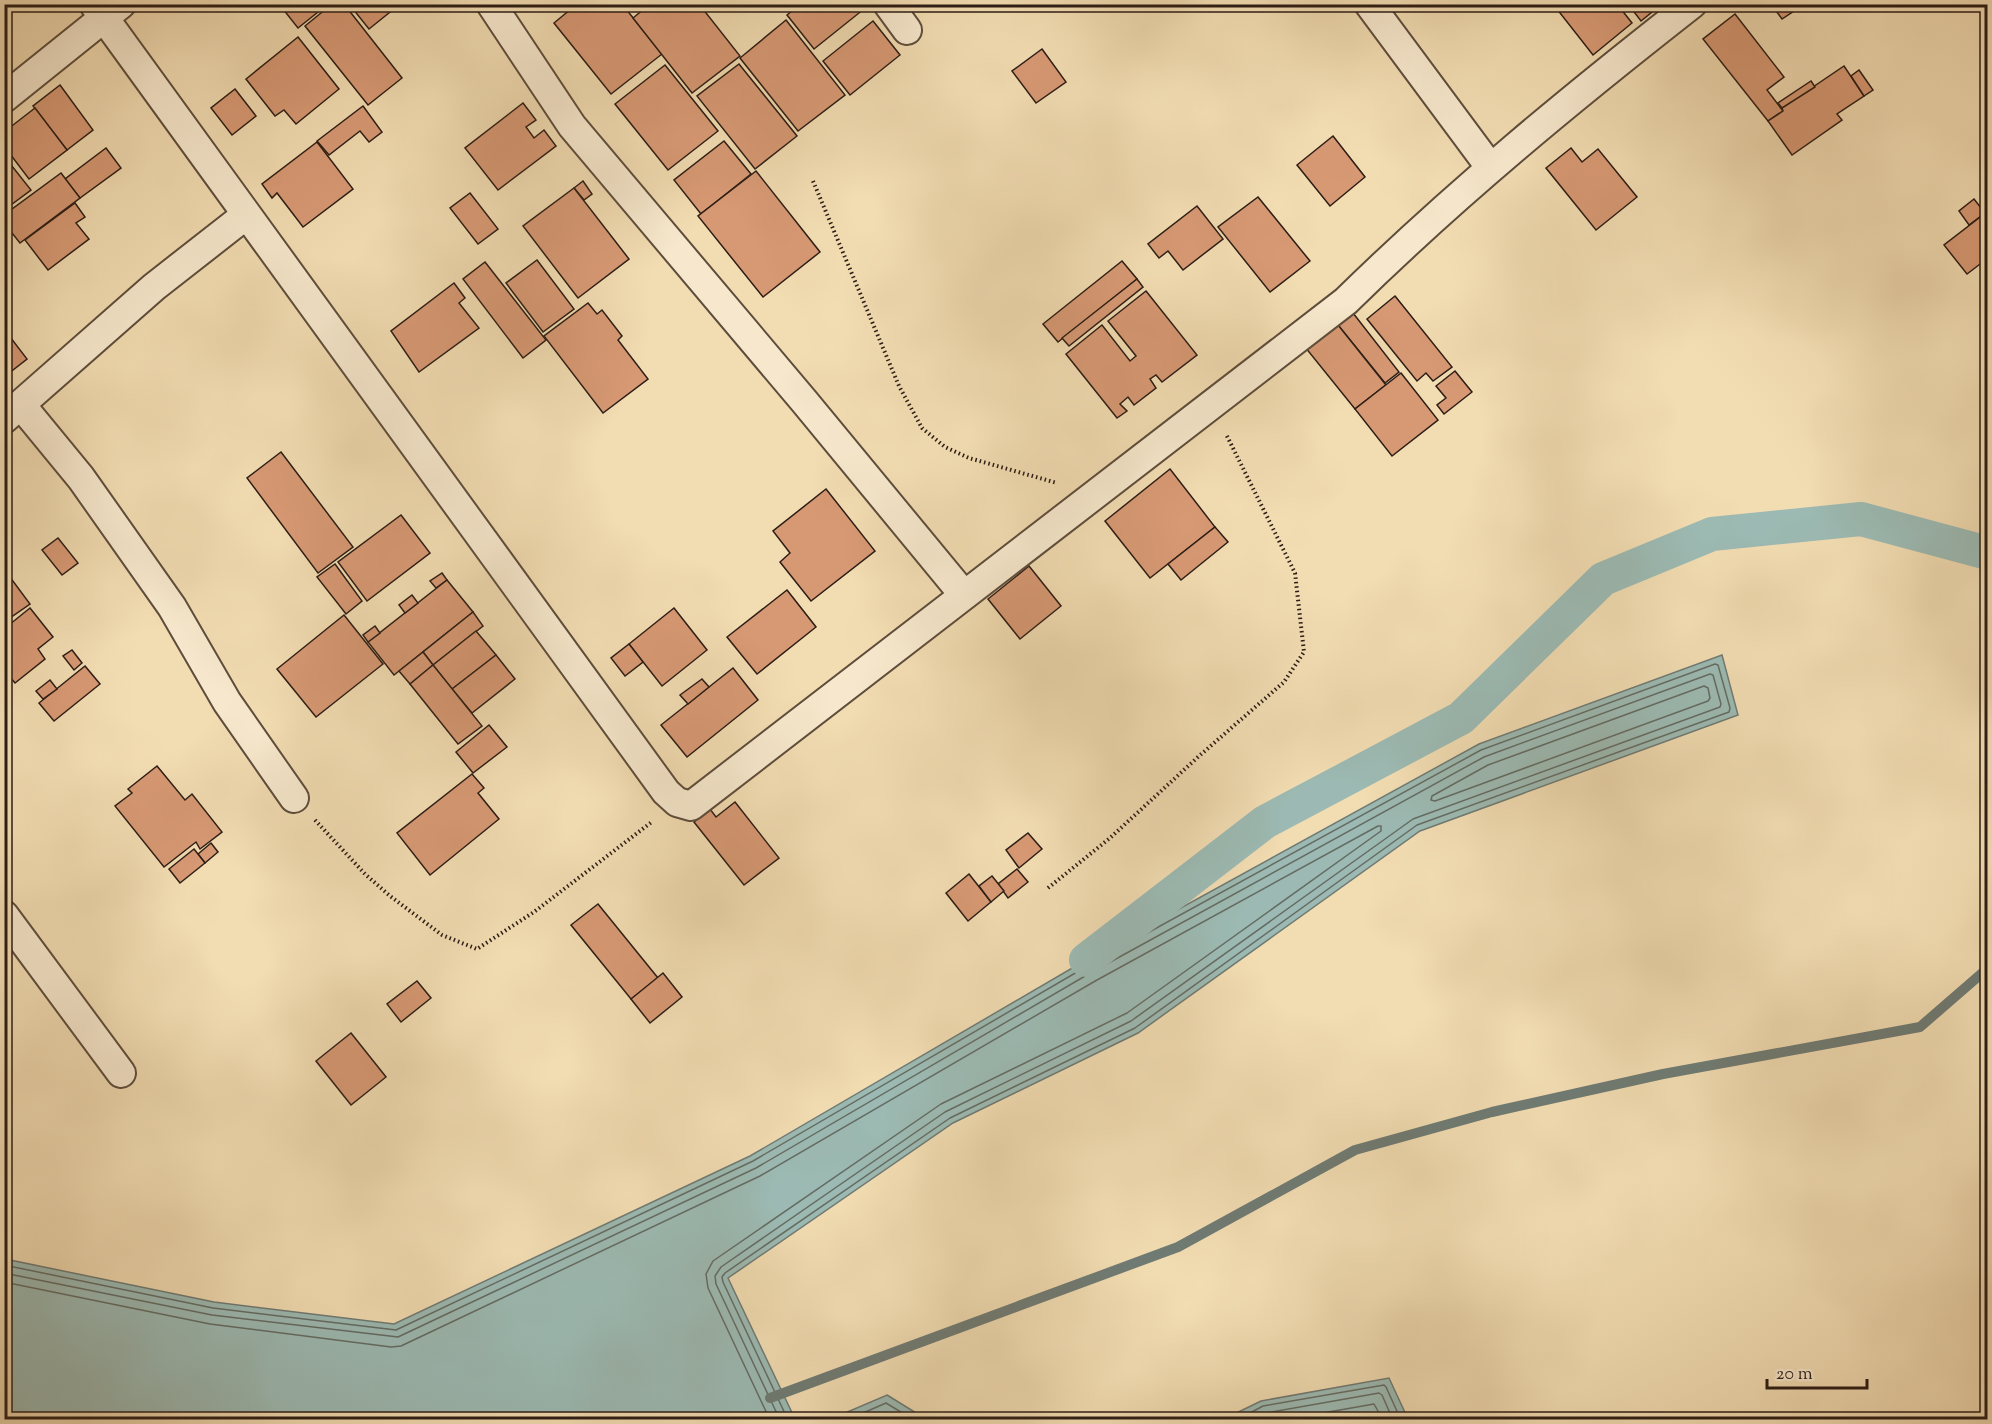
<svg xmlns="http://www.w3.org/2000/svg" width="1992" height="1424" font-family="'Sorts Mill Goudy',serif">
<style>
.water{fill:#9cbab3;stroke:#6f7b74;stroke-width:1.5}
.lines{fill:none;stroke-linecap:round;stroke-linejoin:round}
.shore{stroke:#646c64;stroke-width:1.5}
.stream{stroke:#6f7b74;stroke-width:10}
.canal{stroke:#9cbab3;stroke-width:34}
.building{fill:#d79974;stroke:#2c1d15;stroke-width:1.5}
.street-casing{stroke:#5e4d3c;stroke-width:32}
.path{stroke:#2c1d15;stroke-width:4;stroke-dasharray:1.5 3;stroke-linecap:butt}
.street{stroke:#f7e8cd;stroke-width:28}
</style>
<rect width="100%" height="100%" fill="#f2dcb2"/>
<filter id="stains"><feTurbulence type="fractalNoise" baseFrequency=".00333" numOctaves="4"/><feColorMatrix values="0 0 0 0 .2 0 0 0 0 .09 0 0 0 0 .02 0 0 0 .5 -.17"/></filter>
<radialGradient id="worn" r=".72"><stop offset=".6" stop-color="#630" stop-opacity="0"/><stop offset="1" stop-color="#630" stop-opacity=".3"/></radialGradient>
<g class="water">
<path d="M1722,655L1738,715L1420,831L1138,1033L953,1123L728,1278L795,1419H5V1259L214,1302L394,1324L750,1156L1086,960L1479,744Z"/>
<path d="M1389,1378L1408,1419H1224L1261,1401Z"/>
<path d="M887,1395L926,1419H831Z"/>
</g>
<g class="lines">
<g class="shore">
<path d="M1704,686L1708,688L1710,698L1708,701L1435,801L1431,800L1432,796L1488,765Z"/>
<path d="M4,1265L213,1308L396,1330L753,1161L1089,965L1481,750L1715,664L1718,665L1730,708L1729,712L1417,825L1135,1028L950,1118L725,1273L722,1277L723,1282L788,1420"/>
<path d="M4,1273L212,1315L398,1337L756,1168L1092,972L1484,757L1710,674L1713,675L1721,704L1720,707L1413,819L1131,1021L945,1112L721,1267L715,1276L716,1284L780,1420"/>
<path d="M4,1282L210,1324L391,1347L401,1346L760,1176L1097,980L1378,826H1381V831L1127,1013L941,1104L713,1261L706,1274L708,1288L770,1420"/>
<path d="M847,1420L886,1403L914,1420"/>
<path d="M1237,1420L1263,1406L1384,1385L1386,1387L1401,1420"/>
<path d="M1254,1420L1266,1413L1379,1393L1382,1395L1393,1420"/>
<path d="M1283,1420L1374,1404L1383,1420"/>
</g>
<path class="stream" d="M770,1398L1178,1247L1355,1150L1492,1112L1663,1074L1920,1027L1988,968"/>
<path class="canal" d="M1086,960L1265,822L1461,718L1603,579L1712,534L1861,519L1988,553"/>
</g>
<g class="building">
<path d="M279,4H328L298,28Z"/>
<path d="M332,4H344L402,78L368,105L305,26Z"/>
<path d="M349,4H400L369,29Z"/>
<path d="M577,4H622L662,54L611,94L554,23Z"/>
<path d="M650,4H699L740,56L692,93L633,18Z"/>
<path d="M800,4H860L864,9L814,49L787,15Z"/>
<path d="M1553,4H1617L1632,23L1593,55Z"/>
<path d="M1628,4H1662L1641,21Z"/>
<path d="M1771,4H1803V5L1782,19Z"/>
<path d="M1735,14L1784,77L1767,90L1783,111L1768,121L1703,39Z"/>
<path d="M786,20L845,95L798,131L740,58Z"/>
<path d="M873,21L900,55L850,95L823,61Z"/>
<path d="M298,37L339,89L296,124L284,110L275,116L246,79Z"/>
<path d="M1042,49L1066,82L1036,103L1012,71Z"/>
<path d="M739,64L797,136L755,169L697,96Z"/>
<path d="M665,65L718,131L668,170L615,104Z"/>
<path d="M1844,66L1864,96L1837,114L1842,120L1792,155L1768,121L1783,111L1782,108Z"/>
<path d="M1859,70L1873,90L1864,96L1851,76Z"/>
<path d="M1811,81L1815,87L1782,108L1778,103Z"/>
<path d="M60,85L93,130L67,150L33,106Z"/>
<path d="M235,89L256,116L232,135L211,108Z"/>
<path d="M523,103L536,120L526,127L534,138L544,130L556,146L498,190L465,148Z"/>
<path d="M363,106L382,132L369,142L360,131L329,155L317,141Z"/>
<path d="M35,108L67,150L29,179L4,146V132Z"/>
<path d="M1333,136L1365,177L1330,206L1297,165Z"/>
<path d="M724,141L751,174L701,214L674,180Z"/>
<path d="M317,142L353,189L303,227L277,193L272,198L262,184Z"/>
<path d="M106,148L121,168L80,198L65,179Z"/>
<path d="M1571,148L1582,162L1598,149L1637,197L1596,230L1546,168Z"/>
<path d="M4,156L31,190L4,210Z"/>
<path d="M756,171L820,252L763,297L698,216Z"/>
<path d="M61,173L80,198L20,243L4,223V215Z"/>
<path d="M583,181L592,194L584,200L574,188Z"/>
<path d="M574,188L629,259L578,298L523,226Z"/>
<path d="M470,193L498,229L478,244L450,208Z"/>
<path d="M1258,197L1310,261L1270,292L1218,227Z"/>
<path d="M1974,199L1985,213L1969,225L1959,211Z"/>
<path d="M75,203L85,217L76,223L89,239L48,270L25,240Z"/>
<path d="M1197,206L1223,239L1183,270L1168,251L1159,258L1148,244Z"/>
<path d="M1988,211V258L1967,274L1944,245Z"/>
<path d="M537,260L574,309L543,332L506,283Z"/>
<path d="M1122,261L1137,279L1058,342L1043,324Z"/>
<path d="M485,262L546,340L523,358L463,279Z"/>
<path d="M1137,279L1143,287L1069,346L1062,338Z"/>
<path d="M454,283L465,298L459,303L479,328L419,372L391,331Z"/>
<path d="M1146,291L1197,355L1162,382L1156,375L1150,379L1156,388L1134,405L1128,397L1120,404L1127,411L1117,418L1066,354L1102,325L1130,361L1136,356L1108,321Z"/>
<path d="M1395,296L1452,367L1433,381L1426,373L1417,381L1367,319Z"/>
<path d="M588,303L597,314L602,310L622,336L618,340L648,379L603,413L544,336Z"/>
<path d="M1353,313L1399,372L1385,383L1338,325Z"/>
<path d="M1338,325L1386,385L1355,409L1305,347Z"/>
<path d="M4,329L27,359L4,377Z"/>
<path d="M1455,371L1472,392L1444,414L1437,405L1446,398L1436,386Z"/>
<path d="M1401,373L1438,420L1392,456L1355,409Z"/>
<path d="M281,452L353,547L318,573L247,478Z"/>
<path d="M1170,469L1215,527L1150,578L1105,521Z"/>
<path d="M826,489L875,551L811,601L780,562L790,553L773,531Z"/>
<path d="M401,515L430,553L367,601L338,562Z"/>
<path d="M1215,527L1228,542L1181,580L1168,564Z"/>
<path d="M58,538L78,563L62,575L42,550Z"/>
<path d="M335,564L362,601L346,614L317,577Z"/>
<path d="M1029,566L1061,606L1020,639L988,599Z"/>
<path d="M4,569L30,604L4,622Z"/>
<path d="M442,573L447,580L436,588L430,581Z"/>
<path d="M447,580L473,612L394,675L368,642Z"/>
<path d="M787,590L816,627L757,674L727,637Z"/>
<path d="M412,595L418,603L405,613L399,605Z"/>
<path d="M30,608L53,637L38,649L45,659L15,683L4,670V629Z"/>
<path d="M674,608L707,650L662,686L629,644Z"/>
<path d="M473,612L483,626L433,665L423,652Z"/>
<path d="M344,615L383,664L316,717L277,669Z"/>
<path d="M375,626L380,633L368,642L363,635Z"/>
<path d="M476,631L496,655L452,689L433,665Z"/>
<path d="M629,644L643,662L625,676L611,658Z"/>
<path d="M72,650L82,663L74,670L63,656Z"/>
<path d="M423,652L433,665L410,684L399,671Z"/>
<path d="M496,655L515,679L472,713L452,689Z"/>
<path d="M433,665L482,726L458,744L410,684Z"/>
<path d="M85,666L100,684L54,721L39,703Z"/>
<path d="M733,668L758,700L687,757L661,725Z"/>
<path d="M702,679L709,687L688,704L680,695Z"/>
<path d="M50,680L57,689L43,699L36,691Z"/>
<path d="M489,725L507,747L473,773L456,752Z"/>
<path d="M157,766L185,800L192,794L222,832L200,849L196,842L164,867L115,806L132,793L128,789Z"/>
<path d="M472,774L484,788L478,793L499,819L430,875L397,833Z"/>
<path d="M735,802L779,858L744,885L694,822L710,809L716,817Z"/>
<path d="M1028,833L1042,849L1019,868L1006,850Z"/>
<path d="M211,843L218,852L205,863L198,854Z"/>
<path d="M194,849L205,863L180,883L169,869Z"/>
<path d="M1017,869L1028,882L1008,898L998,884Z"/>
<path d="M969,874L991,902L968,921L946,893Z"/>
<path d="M992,876L1004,891L991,902L979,886Z"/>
<path d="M598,904L658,978L631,999L571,925Z"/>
<path d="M663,973L682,997L650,1023L631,999Z"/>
<path d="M417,981L431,998L401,1022L387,1004Z"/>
<path d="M351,1033L386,1077L351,1105L316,1061Z"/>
</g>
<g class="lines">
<defs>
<g id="street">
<path d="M94,4L666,792L677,802L691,806L1346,301C1455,194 1572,98 1692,4"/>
<path d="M491,4L572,126L804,401L964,595"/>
<path d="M888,4L907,30"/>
<path d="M1369,4L1490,167"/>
<path d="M4,98L121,4"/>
<path d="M21,405L81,478L172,607L227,702L294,798"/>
<path d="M4,419L154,287L246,215"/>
<path d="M4,915L121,1073"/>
</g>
</defs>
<use href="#street" class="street-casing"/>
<g class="path">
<path d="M813,181L899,386L922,428L945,447L969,458L1057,483"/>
<path d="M315,820L365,874L390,896L442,935L477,949L534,912L653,821"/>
<path d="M1048,888L1110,838L1198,757L1284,682L1304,652L1295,573L1226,434"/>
</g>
<use href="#street" class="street"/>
</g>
<rect width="1992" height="1424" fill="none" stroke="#f2dcb2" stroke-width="24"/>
<rect x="6" y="6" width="1980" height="1412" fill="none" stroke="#2c1d15" stroke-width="3"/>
<rect x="12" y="12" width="1968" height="1400" fill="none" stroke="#2c1d15" stroke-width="1.5"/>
<path d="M1767 1379v9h100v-9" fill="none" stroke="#2c1d15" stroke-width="3"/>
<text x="1776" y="1379" font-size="18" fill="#2c1d15" stroke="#f7e8cd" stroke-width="4.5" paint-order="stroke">20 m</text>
<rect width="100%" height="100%" filter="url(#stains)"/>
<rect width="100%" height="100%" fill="url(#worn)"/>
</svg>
